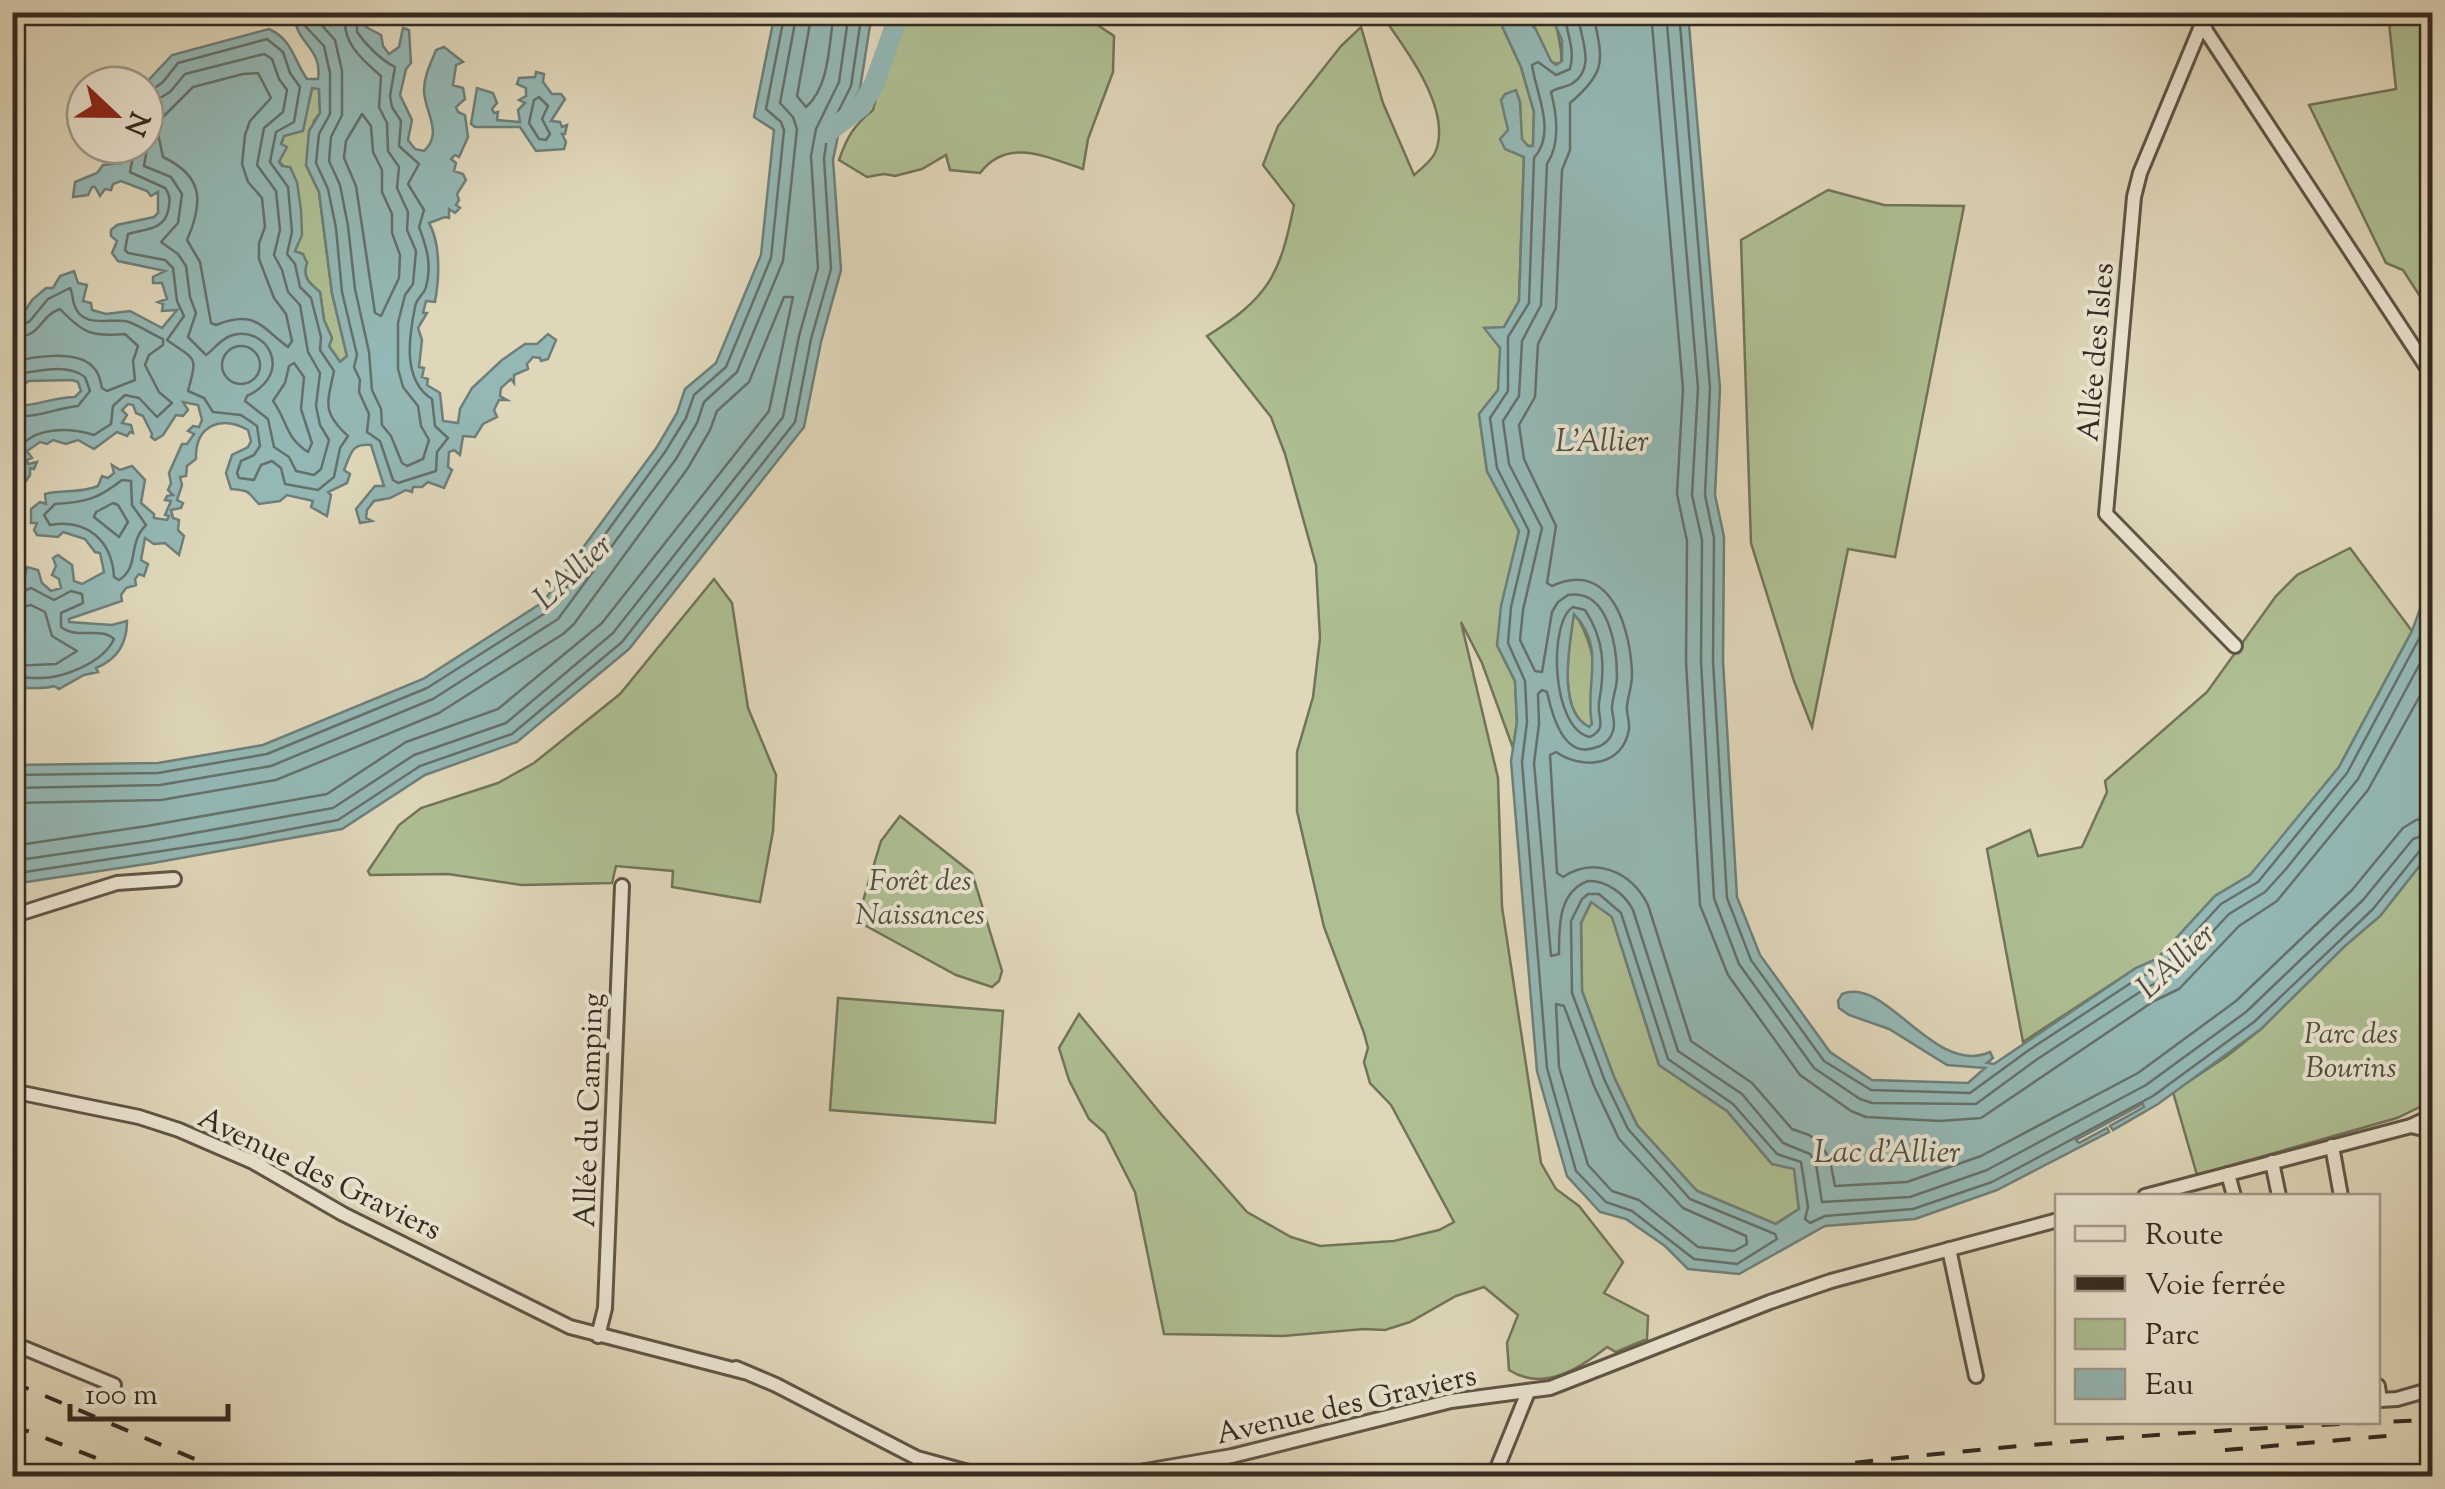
<svg xmlns="http://www.w3.org/2000/svg" width="2445" height="1489" font-family="'Sorts Mill Goudy',serif">
<style>
.green{fill:#aebf93;stroke:#72745a;stroke-width:2.5}
.water{fill:#94b8b5;stroke:#6e7f7a;stroke-width:2.5;fill-rule:evenodd}
.lines{fill:none;stroke-linecap:round;stroke-linejoin:round}
.shore{stroke:#64716b;stroke-width:2.5}
.river{stroke:#94b8b5;stroke-width:20}
.minor-casing{stroke:#605547;stroke-width:18}
.minor{stroke:#ebe5d2;stroke-width:12}
.rail{stroke:#352a21;stroke-width:4;stroke-dasharray:18 18;stroke-linecap:butt}
.labels{text-anchor:middle;stroke-width:8;stroke-linejoin:round;paint-order:stroke}
.street-label{font-size:30px;fill:#352a21;stroke:#ebe5d2}
.park-label{font-size:30px;font-style:italic;fill:#534f3e;stroke:#ebe5d2}
.water-label{font-size:32px;font-style:italic;fill:#4d4e46;stroke:#ebe5d2}
</style>
<rect width="100%" height="100%" fill="#e0d7ba"/>
<filter id="stains"><feTurbulence type="fractalNoise" baseFrequency=".002" numOctaves="4"/><feColorMatrix values="0 0 0 0 .2 0 0 0 0 .09 0 0 0 0 .02 0 0 0 .5 -.17"/></filter>
<radialGradient id="worn" r=".72"><stop offset=".6" stop-color="#630" stop-opacity="0"/><stop offset="1" stop-color="#630" stop-opacity=".3"/></radialGradient>
<g class="green">
<path d="M904,13H1016L1059,23L1093,22L1114,36L1113,72L1088,139L1083,169C1046,157 1008,137 980,173L950,170L946,155L922,169L895,176L884,174L867,177L839,160C847,137 854,125 873,110L885,60Z"/>
<path d="M1380,13H1496L1521,67L1534,112L1533,146H1528L1521,139L1520,102L1519,154L1524,157L1519,301L1504,327L1498,390L1479,414L1487,471L1519,531L1497,645L1515,681L1517,722L1513,748L1482,663L1461,622L1498,778L1502,907L1541,1163L1556,1189L1579,1206L1623,1262L1604,1293L1648,1316L1647,1339L1616,1352L1607,1347C1579,1369 1543,1392 1509,1370L1507,1343L1518,1315L1484,1287L1456,1296L1410,1322L1385,1330L1364,1329L1283,1336L1164,1334L1135,1192L1105,1133L1089,1119L1069,1080L1059,1048L1079,1014L1161,1114L1247,1212L1291,1237L1320,1246L1394,1241L1439,1230L1454,1222L1391,1105L1370,1083L1364,1062L1368,1048L1364,1033L1324,927L1297,811V752L1313,697L1320,638L1316,565L1285,454L1271,417L1207,336C1268,298 1280,276 1294,205L1263,165L1278,126L1341,46L1361,27L1383,103L1414,175C1420,170 1431,161 1435,153C1454,110 1403,45 1380,13Z"/>
<path d="M1524,13H1556C1554,31 1564,45 1561,65L1551,62L1535,28L1527,21Z"/>
<path d="M2388,13H2432V295L2423,301L2403,270L2386,263L2309,105L2396,89Z"/>
<path d="M312,88H319L320,113L314,121L306,165L319,192L332,293L347,356L340,362L329,346L332,338L324,320L320,292C309,283 302,277 307,262L295,251L290,172L279,162L283,136C303,129 308,106 312,88Z"/>
<path d="M1828,190L1884,205L1964,206L1895,557L1848,549L1812,727L1794,681L1751,543L1741,240Z"/>
<path d="M2350,548L2412,631L2339,767L2269,854L2250,875L2215,896L2157,959L2136,968L2023,1042L1987,849L2030,830L2038,856L2082,847L2107,792L2105,781L2207,692L2276,596L2297,575Z"/>
<path d="M714,579L732,603L748,708L776,775L773,831L760,902L672,887L673,871L616,866L612,883L522,885L448,874L370,875L368,871L399,825L421,808L498,783L534,763L620,694Z"/>
<path d="M1574,612C1588,634 1596,656 1594,683C1592,699 1589,708 1592,724L1589,727C1556,710 1570,642 1574,612Z"/>
<path d="M900,816L972,873L1002,971L999,981L992,987L956,975L857,921L881,841Z"/>
<path d="M2432,850V1101L2397,1118L2197,1175L2173,1092L2227,1056L2261,1029L2345,945L2380,916Z"/>
<path d="M1592,901L1612,917L1659,1065L1727,1111L1772,1164L1794,1168L1799,1209L1775,1224L1697,1191L1637,1125L1614,1077L1582,991L1581,923Z"/>
<path d="M838,998L1003,1011L995,1123L830,1110Z"/>
</g>
<g class="water">
<path d="M362,12L382,13L381,18L368,21L366,27L381,35L383,46L389,54L399,47L403,28L409,30L411,63L406,69L400,95L412,120L408,140L415,149L424,151C444,132 424,112 424,90C424,76 431,63 436,50L444,47L463,62L456,65L453,85L463,88L465,99L456,107L458,112L465,115L468,137L459,157L455,155L451,159L456,163L454,171L463,174L466,180L457,194L459,200L456,205L460,208L455,213L449,209V218L445,217L429,223C440,242 440,274 435,302L426,301L423,313H427L418,328L422,340L419,367L424,368L422,377L428,379L427,385L440,393L443,421L458,423L460,409L472,388L502,360L525,344H537L548,334L556,340L548,359L541,361L540,358L533,357L527,364L528,369L514,375V383L511,379L501,388L500,396L507,400H499L494,410L497,417L483,424L475,437L463,436L460,455L454,450L449,452L448,467L452,470L444,488L428,482L422,487H413L412,492L406,490L390,498L374,501L367,510L366,518L372,521L360,523L356,509L375,486H384L371,445C350,443 351,455 344,470L350,474L347,483L328,492L331,495L327,516L311,507L313,501L287,495L280,501L259,504C246,491 252,491 231,489L226,473L232,455L248,447L251,441L248,430C221,415 195,425 196,459L187,466L186,476L180,477L182,485L177,500L183,503L181,508L171,510L173,518L179,520L178,530L184,536L179,555L165,543L154,544L145,538L141,560L148,564L144,576L139,574L135,579L136,585L126,588L121,595L122,601L69,619V622L112,625L127,621C127,645 116,660 96,668L98,672L84,675L59,689L54,686C44,690 27,687 13,688V601L19,581L24,580L27,567L38,570L42,583L51,591L61,588L59,579L52,575L56,566L53,558L58,555L72,565L74,581L82,584L104,572L100,553L95,552L85,539L63,532L58,537L37,535L34,530L37,523H31V509L40,502L46,504L45,494C62,489 79,494 98,486L102,476L108,478L114,473L112,465L120,470L132,466L145,480L141,503L154,514V518L167,520L169,516L165,515L171,501L165,500L167,496L173,495L168,490L171,483L169,473L182,444H187L194,434L188,431L193,426L199,427L202,420L198,405L183,402L188,410L183,416L176,415L163,435L155,440L151,437L152,434L143,416L136,413L133,405L128,404L122,410L127,415L122,423L131,425L133,433L130,432L127,436L117,432L94,449L78,440L66,444L53,440L47,444L40,442L27,451L32,458L27,460L28,464L37,462L34,469L30,468V475L23,485L17,481L13,484V406C35,407 52,397 75,397L81,391L78,382L72,380L28,381L24,385H13V316L23,314L32,300L46,288H53L60,276L74,271L78,283L87,285L83,301L91,303L92,310L106,314L130,311L162,328L177,310L162,311L163,304L158,302L167,299L162,283H153V277L165,271L118,261L112,253L117,241L111,236V230L117,225L154,217L158,213V192L151,196L147,191L121,181L113,184L111,190L105,189L100,196L95,187H92L88,195L73,197L75,182L97,173L103,165L121,163V152L128,145H145L144,85L172,55L269,29C293,40 294,61 307,79H318C323,47 294,43 295,15ZM312,88L319,89L320,113L309,131L306,165L319,192L332,293L347,356L340,362L329,346L332,338L324,320L320,292C309,283 302,277 307,263L303,254L295,251L302,235L301,210L297,182L290,167L282,166L279,162L287,147L281,144L284,136L303,131Z"/>
<path d="M775,13H872L860,89L838,136L833,160L841,270L821,342L804,427L629,649L517,742L425,775L342,829L153,863L13,884V765L158,763L263,745L423,679L543,602L657,447L677,413L685,389L716,363L761,255L774,130L754,117Z"/>
<path d="M1496,13H1524L1527,21L1535,28L1551,61L1556,65L1562,61V40L1556,27V13H1688L1720,388L1715,495L1724,537L1723,661L1737,897L1760,955L1830,1052L1872,1080L1968,1083L1985,1068L1947,1065L1889,1029L1849,1015L1839,1008L1838,1001L1842,994C1886,975 1934,1077 1990,1052L1993,1058L1987,1063L1994,1064L2136,968L2157,959L2215,896L2250,875L2339,767L2412,631L2432,576V850L2380,916L2345,946L2261,1029L2158,1104L2113,1130L2110,1126L2144,1107L2143,1104L2076,1140L2079,1143L2107,1128L2109,1132L1997,1190L1915,1219L1825,1226L1739,1274L1688,1269L1665,1246L1626,1219L1600,1212L1567,1176L1537,1071L1511,761L1517,722L1515,681L1497,645L1501,606L1519,531L1487,471L1479,414L1498,390L1500,348L1484,328L1504,327L1519,301L1524,157L1505,149L1500,139L1508,130L1501,100L1505,94L1516,90L1520,102L1522,139L1528,146H1533L1534,112L1521,67ZM1574,614C1607,648 1584,684 1592,724L1589,727C1556,711 1570,643 1574,614ZM1591,902L1612,917L1659,1065L1727,1111L1772,1164L1794,1169L1799,1209L1776,1224L1697,1191L1637,1125L1614,1077L1582,991L1581,923Z"/>
<path d="M536,72L544,74L543,82L552,94H561L565,99L551,121L560,122L562,127L567,125L565,134H562L566,142L564,149L536,151L520,127H475L471,124L477,88L493,93L497,103L492,109L494,113L498,112L497,120L520,122L518,110L525,103L519,100L526,96V88L517,84L519,78L535,77Z"/>
</g>
<g class="lines">
<g class="shore">
<path d="M304,12L306,27L324,46L330,73V114L319,134L316,163L328,189L336,228L342,292L357,355L354,367L360,380L359,392L369,414L367,432L380,441L393,480L398,483L436,471L437,452L448,438L435,426L432,399C402,380 409,337 415,307C416,298 424,295 426,287C432,265 427,248 419,227L424,210L408,184L419,164L399,146L401,121L392,107L390,96L395,67C381,60 366,45 357,32V20L363,12"/>
<path d="M317,12L318,21L335,40L342,71V115L331,137L329,161L340,185L348,226L355,289L369,352L372,390L381,409L382,425L391,436L402,463L407,466L423,459L429,440L421,426L418,406L403,387L398,369V323L405,295L413,284L416,251L407,230L408,212L397,188L399,167L388,151L387,123L379,107L381,76C362,60 338,39 347,12"/>
<path d="M812,12L797,96L806,107C830,87 829,42 834,12"/>
<path d="M1565,12C1565,32 1576,47 1570,69L1556,75L1538,62L1532,65C1536,94 1557,132 1534,158L1529,303L1508,337V391L1490,418L1497,468L1529,531L1511,607L1508,643L1525,681L1527,722L1522,762L1547,1068L1576,1171L1606,1202L1632,1211L1694,1259L1737,1264L1777,1239L1775,1234L1690,1199L1628,1129L1605,1081L1572,993L1571,921L1582,899L1588,894H1599L1621,913L1668,1059L1733,1104L1777,1154L1801,1162L1808,1207L1805,1219L1810,1223L1825,1216L1913,1209L1992,1182L2153,1096L2254,1022L2373,909L2422,848L2432,845"/>
<path d="M1578,12C1578,34 1598,66 1573,83C1566,88 1557,87 1551,92C1557,115 1561,143 1547,164L1541,305L1522,341L1519,396L1503,421L1509,464L1542,528L1523,610L1520,640L1535,671L1542,672L1552,612L1558,602L1568,595C1609,588 1617,648 1617,677C1617,688 1612,698 1612,708C1612,716 1616,722 1613,731C1611,738 1605,745 1597,747C1564,761 1552,715 1547,692L1542,690L1538,694L1539,724L1534,763L1551,956L1559,954C1559,927 1558,892 1588,881C1606,880 1625,894 1633,910L1678,1051L1742,1094L1783,1143L1810,1154L1816,1164L1822,1202L1910,1197L1987,1170L2146,1085L2246,1012L2363,900L2413,839L2432,832"/>
<path d="M1593,12C1602,59 1609,70 1570,103V150L1562,170L1556,308L1538,344L1535,397L1519,425L1524,459L1556,526L1547,583L1552,586C1612,558 1631,631 1632,675C1632,686 1628,696 1627,706C1626,713 1630,721 1629,729C1623,767 1582,770 1556,752L1550,755L1557,873L1563,877C1594,856 1631,871 1648,905L1691,1041L1752,1083L1792,1129L1809,1135L1821,1144L1830,1160L1835,1186L1907,1182L1981,1156L2138,1073L2236,1001L2352,890L2403,828L2416,820L2432,817"/>
<path d="M1651,12L1683,389L1677,494L1687,541L1686,662L1700,905L1728,975L1800,1075L1851,1111L1866,1117L1940,1121L1981,1118L2154,1001L2179,989L2239,926L2277,901L2368,790L2432,674"/>
<path d="M1666,12L1698,388L1692,495L1702,540L1701,661L1714,898L1739,964L1814,1068L1860,1099L1872,1103L1976,1104L2036,1060L2146,988L2172,975L2229,914L2265,892L2286,869L2358,779L2432,641"/>
<path d="M1679,12L1710,388L1705,495L1714,538L1713,661L1727,898L1751,960L1824,1061L1871,1090L1970,1093L2029,1050L2140,977L2163,967L2221,904L2258,882L2347,773L2421,635L2432,601"/>
<path d="M258,73L271,98L250,121L245,135L242,164L248,182L262,198L265,227L259,243V259L274,298L286,314L292,341L288,347C261,327 255,309 216,325L211,323L200,262L187,240C204,201 203,176 163,157L156,124L193,87L243,74Z"/>
<path d="M539,97L548,106L542,119L550,134L546,140L539,139L529,123L534,100Z"/>
<path d="M145,107L170,92L185,74L264,54L272,59L279,79L287,90L283,112L264,128L257,165L276,191L280,230L274,255L282,270L288,292L300,305L308,352L320,373L316,406L320,425L329,440L321,469L314,475L296,471L289,457L274,447L268,419L245,401L247,396C296,373 266,323 230,336C220,340 214,349 206,355L188,337L196,313L190,297L186,266L178,254L161,242L178,223L182,194L171,177L144,166L147,149L145,137"/>
<path d="M362,114L371,126L373,152L382,170V192L392,214V233L400,255L399,278L381,316L375,313L356,186L344,158L346,141Z"/>
<path d="M135,145L130,172L165,188C171,196 170,201 168,211C164,230 144,229 128,234L125,250L128,253L165,260L173,268L177,301L184,316L167,340C196,361 198,354 188,391L204,398L213,412L241,415L257,426L260,446L254,455L241,461L237,473L239,478L254,480L261,465L272,461L281,468L285,484L318,490L334,477L340,448L348,436C322,412 327,404 334,371L320,350L321,337L311,298L300,287L295,264L287,254L292,232L288,187L270,162L276,132L294,122L300,87L290,73L283,52L267,39L178,63L163,82L145,95"/>
<path d="M12,326L29,322L48,299L70,288C73,293 72,298 74,304C81,328 107,319 125,321C136,323 151,334 163,339V345L149,355L145,365L159,392L172,403L157,417L139,398L125,395L113,406L111,424L94,435C71,428 37,426 20,447L19,470L12,474"/>
<path d="M12,338C43,337 38,317 60,309C83,333 91,337 125,334L138,346L133,361L135,380L107,391L102,388C100,380 99,372 92,366C76,350 32,356 12,363"/>
<circle cx="241" cy="365" r="19"/>
<path d="M294,363L304,377L301,409L312,443L308,452C285,437 288,422 273,401L285,383L289,366Z"/>
<path d="M12,375C34,372 66,362 85,377L90,391L78,406C51,409 40,418 12,416"/>
<path d="M122,480L131,481L132,505L146,525C127,544 140,567 119,580L114,577C112,540 86,518 50,525L44,515L55,504C86,502 98,499 122,480Z"/>
<path d="M113,503L118,505L128,522L119,537L94,517L96,512Z"/>
<path d="M12,596L31,588L54,600L71,591L82,594L83,603L61,613V627C78,640 100,626 114,639C103,663 62,679 37,678C27,678 23,676 12,679"/>
<path d="M1573,607L1585,610C1605,640 1605,669 1599,703C1597,718 1608,728 1590,737C1551,729 1548,622 1573,607Z"/>
<path d="M12,609L31,605L45,612L52,636L77,651L56,664L12,666"/>
<path d="M12,775L158,773L267,754L427,688L550,610L665,452L686,418L694,395L726,367L771,258L784,130L781,122L766,109L785,12"/>
<path d="M12,788L160,785L271,766L433,699L558,619L676,459L697,423L704,402L737,372L783,261L797,129L793,117L780,103L797,12"/>
<path d="M12,803L161,800L276,780L439,713L563,634L574,624L688,468L710,430L717,411L749,382L784,297H793L769,411L602,623L498,709L406,742L327,794L147,826L12,846"/>
<path d="M12,861L150,841L333,808L414,755L506,723L613,633L783,417L799,336L818,268L811,156L816,129L839,82L849,12"/>
<path d="M12,874L240,839L338,820L420,766L512,734L622,642L795,422L811,339L831,269L824,158L828,132L851,86L862,12"/>
<path d="M1556,1004L1564,1006L1594,1086L1619,1139L1683,1208L1746,1236L1747,1244L1734,1251L1698,1247L1639,1200L1612,1191L1588,1165L1559,1067Z"/>
</g>
<path class="river" d="M827,133L861,107L874,84L900,12"/>
<defs>
<g id="minor">
<path d="M2200,12L2206,31L2432,375"/>
<path d="M2202,24L2140,173L2134,197L2106,514L2235,646"/>
<path d="M12,916L117,883L174,879"/>
<path d="M12,1091L139,1117L179,1130L253,1162L343,1214L570,1327L744,1372"/>
<path d="M2411,1126L2432,1131"/>
<path d="M2332,1146L2341,1196"/>
<path d="M2272,1162L2279,1196"/>
<path d="M2228,1174L2234,1196"/>
<path d="M2145,1196L2411,1126L2426,1119L2432,1111"/>
<path d="M1949,1249L1976,1376"/>
<path d="M598,1336L605,1308L622,886"/>
<path d="M12,1343L114,1385"/>
<path d="M736,1368L776,1385L917,1458L983,1476"/>
<path d="M2378,1386L2380,1400L2397,1399L2432,1389"/>
<path d="M1116,1476L1232,1456L1451,1401L1550,1388L1770,1302L1831,1281L2058,1220"/>
<path d="M1494,1476L1528,1392"/>
</g>
</defs>
<use href="#minor" class="minor-casing"/>
<use href="#minor" class="minor"/>
<g class="rail">
<path d="M12,1382L235,1476"/>
<path d="M12,1425L142,1476"/>
<path d="M2225,1450L2398,1435"/>
<path d="M1689,1476L1760,1468"/>
<path d="M1748,1476C1975,1446 2204,1429 2432,1420"/>
</g>
</g>
<g class="labels">
<g class="street-label">
<text transform="translate(2095 352) rotate(-85)" y="10">Allée des Isles</text>
<text transform="translate(588 1110) rotate(-88)" y="10">Allée du Camping</text>
<text transform="translate(320 1173) rotate(26)" y="10">Avenue des Graviers</text>
<text transform="translate(1346 1404) rotate(-13)" y="10">Avenue des Graviers</text>
</g>
<g class="park-label">
<text x="920" y="890">Forêt des<tspan x="920" dy="34">Naissances</tspan></text>
<text x="2351" y="1043">Parc des<tspan x="2351" dy="34">Bourins</tspan></text>
</g>
<g class="water-label">
<text x="1602" y="451">L'Allier</text>
<text transform="translate(572 571) rotate(-43)" y="11">L'Allier</text>
<text transform="translate(2175 960) rotate(-43)" y="11">L'Allier</text>
<text x="1887" y="1162">Lac d'Allier</text>
</g>
</g>
<rect width="2445" height="1489" fill="none" stroke="#e0d7ba" stroke-width="50"/>
<rect x="15" y="15" width="2415" height="1459" fill="none" stroke="#352a21" stroke-width="5"/>
<rect x="25" y="25" width="2395" height="1439" fill="none" stroke="#352a21" stroke-width="2.5"/>
<rect x="2055" y="1194" width="325" height="230" fill="#ebe5d2" stroke="#a29a8b" stroke-width="2.5"/>
<rect x="2075" y="1226" width="50" height="15" fill="#ebe5d2" stroke="#a29a8b" stroke-width="2.5"/>
<text x="2145" y="1244" font-size="30" fill="#352a21">Route</text>
<rect x="2075" y="1276" width="50" height="15" fill="#352a21" stroke="#a29a8b" stroke-width="2.5"/>
<text x="2145" y="1294" font-size="30" fill="#352a21">Voie ferrée</text>
<rect x="2075" y="1319" width="50" height="30" fill="#aebf93" stroke="#a29a8b" stroke-width="2.5"/>
<text x="2145" y="1344" font-size="30" fill="#352a21">Parc</text>
<rect x="2075" y="1369" width="50" height="30" fill="#94b8b5" stroke="#a29a8b" stroke-width="2.5"/>
<text x="2145" y="1394" font-size="30" fill="#352a21">Eau</text>
<g transform="translate(115 115) rotate(112)"><circle r="48" fill="#ebe5d2" stroke="#a29a8b" stroke-width="2.5"/>
<path d="M0-8L18 38L0 25L-18 38Z" fill="#8f2418"/>
<text y="-15" font-size="28" font-weight="bold" text-anchor="middle" fill="#352a21">N</text>
</g>
<path d="M70 1404v15h158v-15" fill="none" stroke="#352a21" stroke-width="5"/>
<text x="85" y="1404" font-size="30" fill="#352a21" stroke="#ebe5d2" stroke-width="8" paint-order="stroke">100 m</text>
<rect width="100%" height="100%" filter="url(#stains)"/>
<rect width="100%" height="100%" fill="url(#worn)"/>
</svg>
